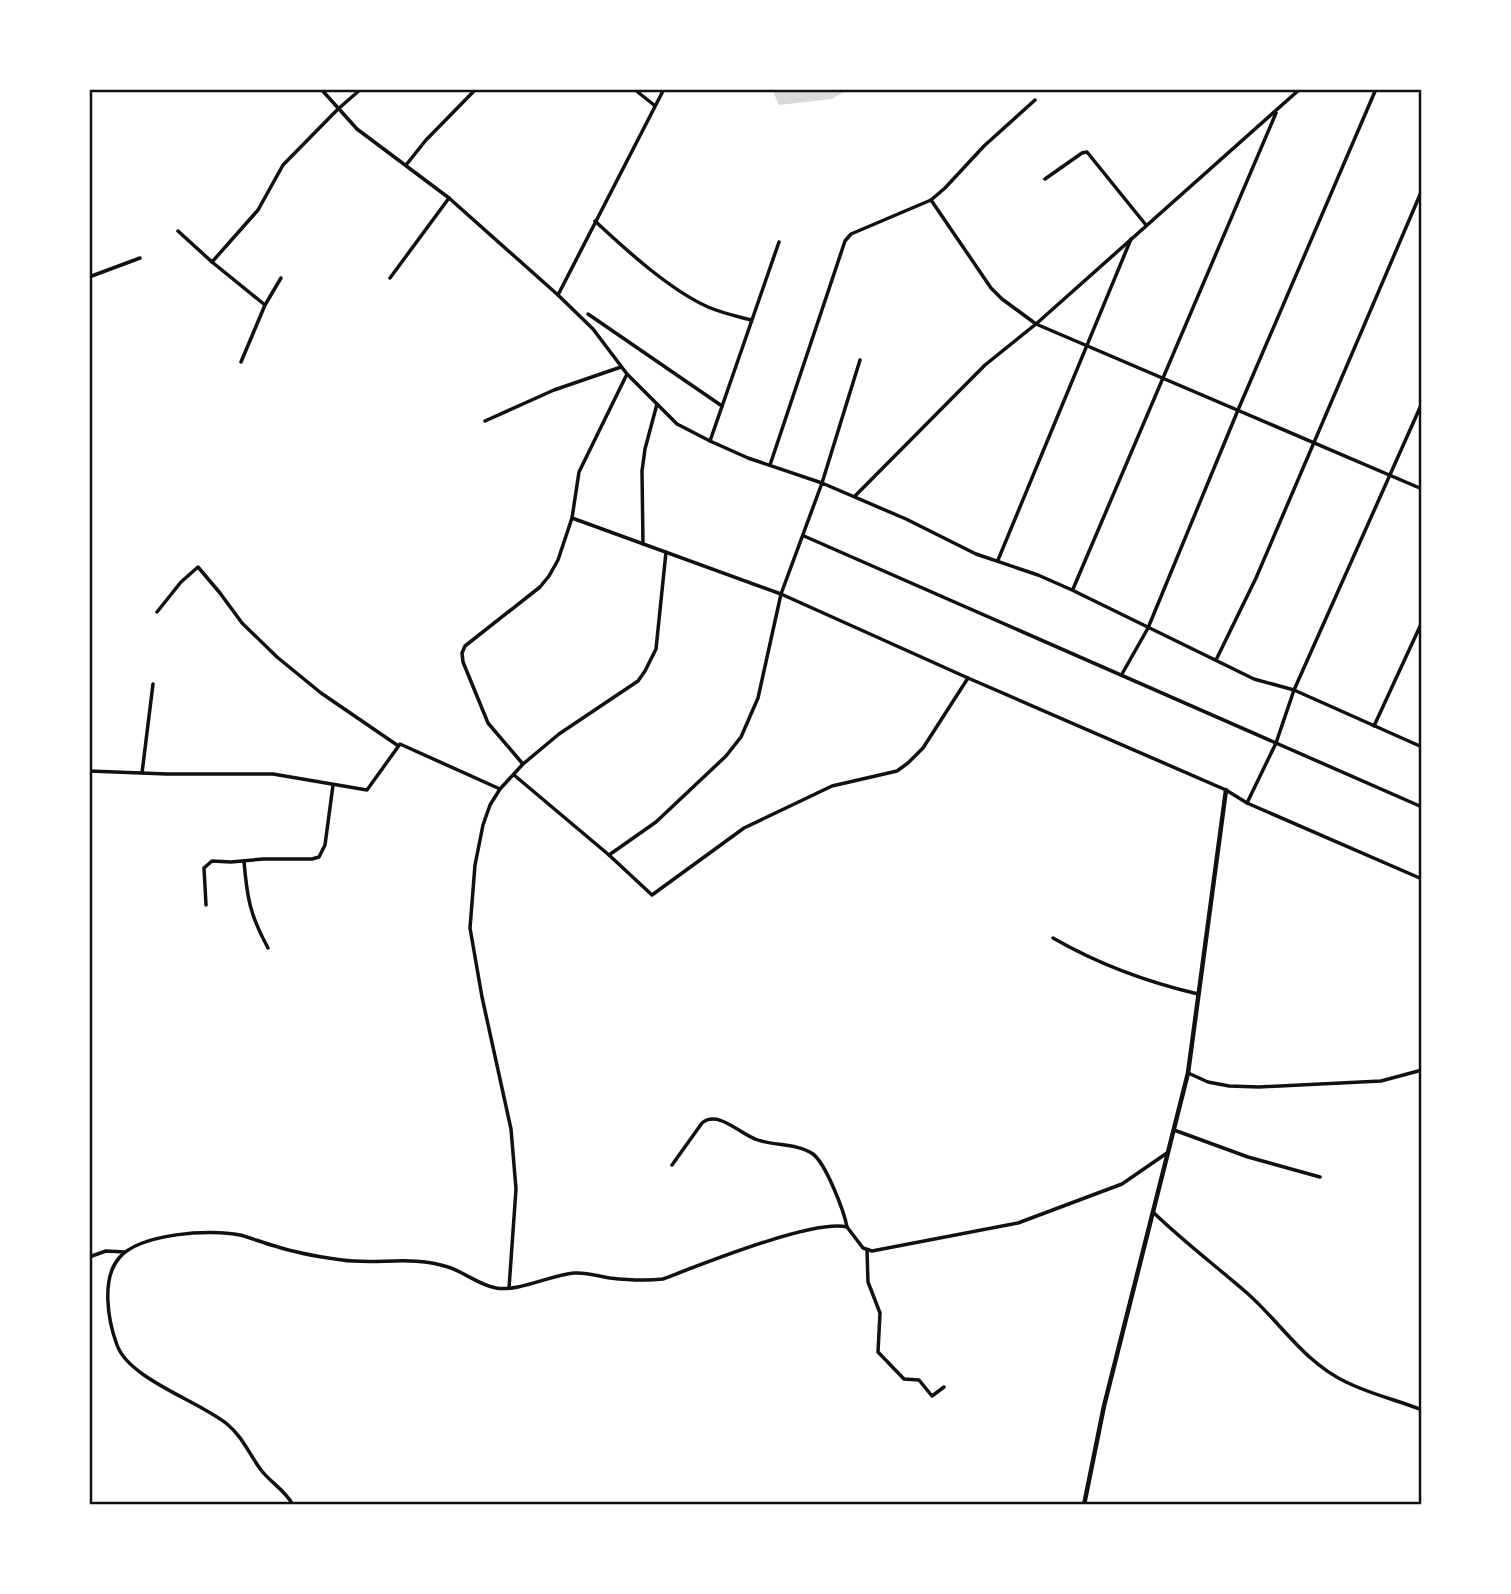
<svg xmlns="http://www.w3.org/2000/svg" width="1511" height="1594" font-family="Bitter,serif">
<style>
.water{fill:#d9d9d9}
.lines{fill:none;stroke-linecap:round;stroke-linejoin:round}
.minor{stroke:#111;stroke-width:3.5}
.tertiary{stroke:#111;stroke-width:4.5}
.neatline{fill:none;stroke:#111;stroke-width:2.5}
</style>
<rect width="100%" height="100%" fill="#fff"/>
<path class="water" d="M772,89H849L832,99L779,105Z"/>
<g class="lines">
<g class="minor">
<path d="M321,89L357,129L449,198L558,295L593,329L627,374L677,424L710,441L748,458L822,483L860,360"/>
<path d="M634,89L654,105"/>
<path d="M406,165L426,140L476,89"/>
<path d="M1045,179L1082,153L1087,152L1146,225"/>
<path d="M931,200L991,288L1002,299L1036,324L1422,489"/>
<path d="M595,221C626,250 670,290 708,307C722,313 736,316 751,320"/>
<path d="M178,231L212,262L265,305L241,362"/>
<path d="M212,262L258,210L283,165L338,109L361,89"/>
<path d="M89,277L140,258"/>
<path d="M390,278L449,198"/>
<path d="M558,295L664,89"/>
<path d="M265,305L281,278"/>
<path d="M588,314L722,406"/>
<path d="M485,421L554,390L621,367"/>
<path d="M710,441L779,242"/>
<path d="M770,465L845,241L851,234L931,200L945,188L984,146L1035,100"/>
<path d="M855,496L985,365L1036,324L1300,89"/>
<path d="M572,518L781,594L968,678L1226,790L1247,803L1422,879"/>
<path d="M804,536L1422,807"/>
<path d="M643,544L642,471L645,449L657,404"/>
<path d="M998,560L1131,239"/>
<path d="M1073,589L1276,113"/>
<path d="M157,612L181,582L198,567L220,593L242,623L277,657L321,693L397,745"/>
<path d="M1216,660L1256,578L1422,190"/>
<path d="M1122,674L1148,628L1238,410L1376,89"/>
<path d="M1374,726L1422,622"/>
<path d="M522,763L488,723L463,662L462,653L465,646L540,587L549,576L558,560L572,518L579,472L627,374"/>
<path d="M89,771L167,774H273L367,790L400,744L500,789"/>
<path d="M142,773L153,684"/>
<path d="M514,775L609,855L652,895L744,828L832,786L897,771L908,763L923,748L968,678"/>
<path d="M1247,803L1276,743L1294,690L1422,403"/>
<path d="M609,855L656,822L726,756L741,737L758,698L781,594L822,483L906,519L976,554L1038,575L1072,590L1254,679L1294,690L1422,747"/>
<path d="M244,861C247,898 250,915 268,948"/>
<path d="M206,905L204,868L212,861L231,862L263,859H312L319,857L325,845L333,785"/>
<path d="M1053,938C1098,964 1147,982 1198,994"/>
<path d="M1188,1073L1208,1082L1229,1086L1259,1087L1381,1081L1422,1070"/>
<path d="M1174,1130L1248,1157L1320,1177"/>
<path d="M672,1165L702,1123C718,1110 739,1133 755,1139C772,1146 797,1143 813,1154C826,1164 844,1211 847,1227"/>
<path d="M1154,1213C1184,1242 1216,1266 1247,1293C1281,1323 1304,1362 1346,1382C1370,1394 1397,1400 1422,1410"/>
<path d="M867,1251L868,1282L880,1313L878,1352L904,1379L919,1380L932,1396L944,1387"/>
<path d="M89,1257L106,1251L125,1252"/>
<path d="M509,1288L516,1189L511,1129L482,997L470,928L475,865L483,825L490,805L500,789L523,764L559,734L638,681L645,671L656,649L666,552"/>
<path d="M293,1505C285,1490 271,1483 261,1470C249,1454 243,1437 227,1424C199,1401 129,1379 117,1345C108,1321 101,1279 119,1258C140,1233 210,1229 240,1235C252,1238 263,1243 275,1246C296,1253 320,1257 342,1260C377,1265 413,1255 448,1267C464,1272 479,1285 496,1288C518,1292 551,1275 574,1273C586,1272 598,1276 610,1278C628,1280 645,1281 663,1279C700,1265 813,1219 847,1227L863,1248L872,1251L1018,1223L1122,1184L1167,1153"/>
</g>
<path class="tertiary" d="M1084,1505L1104,1406L1188,1073L1226,790"/>
</g>
<rect width="1511" height="1594" fill="none" stroke="#ffffff" stroke-width="182"/>
<rect x="91" y="91" width="1329" height="1412" class="neatline"/>
</svg>
